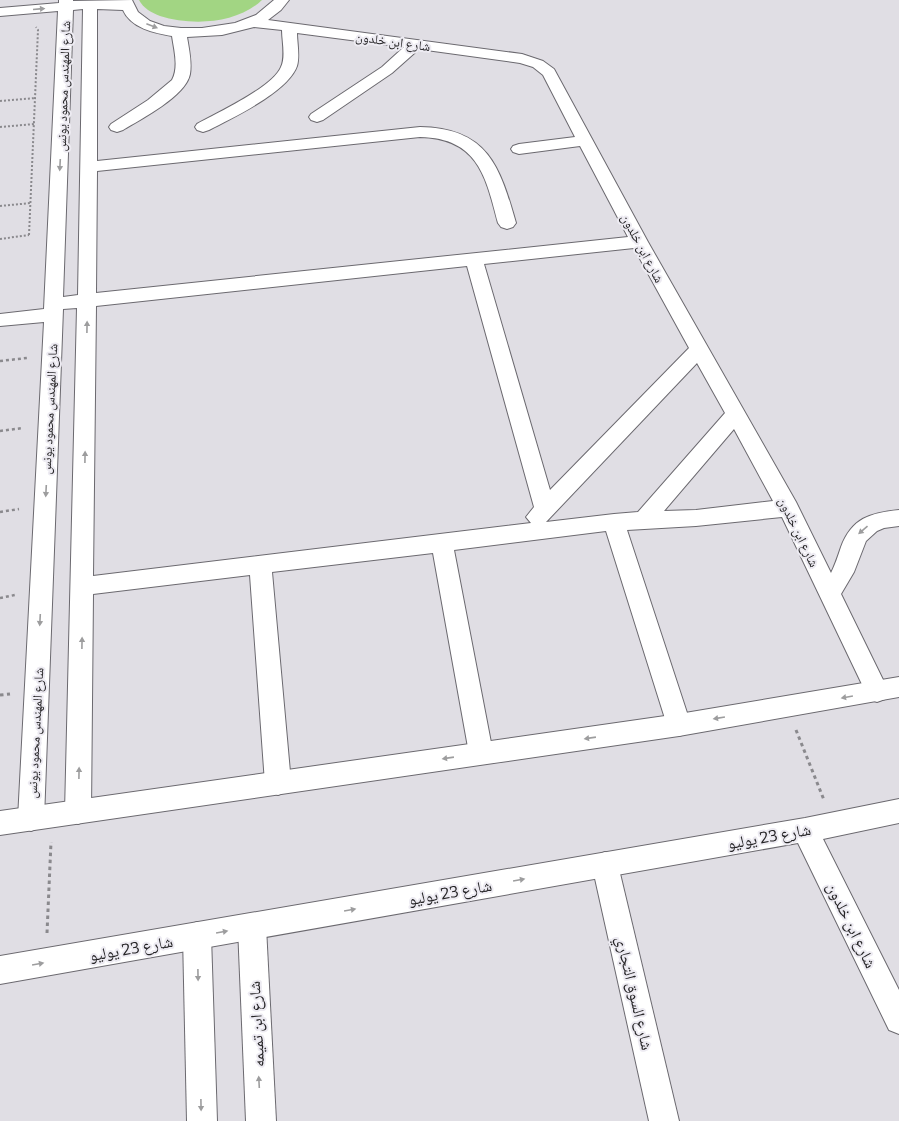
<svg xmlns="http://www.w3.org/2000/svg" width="899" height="1121" font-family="Bitter,'Noto Naskh Arabic',serif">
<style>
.green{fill:#a2d583}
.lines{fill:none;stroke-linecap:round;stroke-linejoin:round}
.minor-casing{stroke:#6b696f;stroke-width:2}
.major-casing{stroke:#6b696f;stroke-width:2}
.path-far2{stroke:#8a898d;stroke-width:2;stroke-dasharray:2 2;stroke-linecap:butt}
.path-far1{stroke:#8a898d;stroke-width:2.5;stroke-dasharray:3 3;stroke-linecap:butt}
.path{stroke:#8a898d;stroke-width:3;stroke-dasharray:3.5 3.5;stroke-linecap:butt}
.minor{fill:#fff;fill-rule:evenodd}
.major{fill:#fff;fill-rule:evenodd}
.oneway{fill:#9d9d9e}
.labels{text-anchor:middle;stroke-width:4;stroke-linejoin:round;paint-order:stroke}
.street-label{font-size:13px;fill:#262527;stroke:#edebf2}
.near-street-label{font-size:16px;fill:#262527;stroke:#edebf2}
</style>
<rect width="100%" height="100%" fill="#e0dee4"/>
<path class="green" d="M139,0H262C237,24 192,26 160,16C152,13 143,8 139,0Z"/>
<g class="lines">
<defs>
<g id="minor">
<path d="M59,0H73V1L132,0L138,12L150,21L164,26L181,28H202L235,23L256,15L274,0H289L281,10L268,20L522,54L543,61L554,69L648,242L796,502L831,573C835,565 838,556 841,547C852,518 870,513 899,510V526L884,528L877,531L866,541L854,572L841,594L889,692L885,699L877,702L869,699L782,517L696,526L627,530L691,725L688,733L679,736L670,733L667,725L606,531L454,550L493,753L490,761L481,764L472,761L469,753L433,553L272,572L291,783L287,791L278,795L269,791L265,783L250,575L93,594L91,812L87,820L78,824L69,820L65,812L77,308L63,309L44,819L40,827L31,831L22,827L18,819L44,322L0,326V314L44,309L58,11L0,16V8L59,3ZM83,9L78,295L63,297L73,10ZM97,9L123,10C131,28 154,33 172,36C174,50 179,67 172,80L148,100L111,124L109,127L111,130L117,132L123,130C141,119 186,96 190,74C192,62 189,49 187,37L222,35L254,27L282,30C282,41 286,57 281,67C273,87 217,113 197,124L195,127L197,130L203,132L209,130C232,118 288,92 297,66C300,56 297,43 297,33L404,47L382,67L311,114L309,117L311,120L317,122L323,120L392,73L419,49L520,63L533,67L543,75L575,137L519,144L513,146L511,149L513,152L519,154L580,146L628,237L96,293L97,171L420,137C478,138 486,177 498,223L501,227L507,229L513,227L516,223C500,167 488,128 420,127L97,161ZM634,248L689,348L550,490L484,264ZM467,266L534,507L526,517L531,523L93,576L96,306ZM697,363L725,413L638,512L614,514L546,522ZM734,429L773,501L696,510L664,511Z"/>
<path d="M605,852L614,856L618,865L679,1121H649L592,865L596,856Z"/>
<path d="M252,914L262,918L266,927L276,1121H246L238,927L242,918Z"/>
<path d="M197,922L207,926L211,936L217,1121H187L183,936L187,926Z"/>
</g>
<g id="major">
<path d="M899,677V697L679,736L0,835V811L679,714Z"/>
<path d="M899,799V823L823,839L899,990V1034L889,1030L798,843L0,984V956L805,818Z"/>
</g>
</defs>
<use href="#minor" class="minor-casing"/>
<use href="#major" class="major-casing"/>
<g class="path-far2">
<path d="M0,101L36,98"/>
<path d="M0,127L35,124"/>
<path d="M0,206L31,203"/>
<path d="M29,235L38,30L36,27"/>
<path d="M0,239L29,235"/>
</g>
<g class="path-far1">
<path d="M0,361L27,358"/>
<path d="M0,431L23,428"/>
<path d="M0,512L19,509"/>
<path d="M0,598L15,595"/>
</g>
<g class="path">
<path d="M0,695L10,694"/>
<path d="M796,730L824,800"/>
<path d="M47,933L51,842"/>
</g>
<use href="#minor" class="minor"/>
<use href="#major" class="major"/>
</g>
<defs><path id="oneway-solid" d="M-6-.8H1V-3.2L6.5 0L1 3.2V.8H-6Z"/></defs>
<g class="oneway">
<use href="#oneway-solid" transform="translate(39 9) rotate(-5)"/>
<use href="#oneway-solid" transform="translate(152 26) rotate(21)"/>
<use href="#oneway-solid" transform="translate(60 165) rotate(93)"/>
<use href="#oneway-solid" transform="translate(87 327) rotate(-89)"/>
<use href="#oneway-solid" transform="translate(85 457) rotate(-89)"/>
<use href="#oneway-solid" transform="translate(46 491) rotate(93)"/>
<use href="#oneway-solid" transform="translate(863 530) rotate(139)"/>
<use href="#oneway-solid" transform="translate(40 620) rotate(93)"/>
<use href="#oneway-solid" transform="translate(82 643) rotate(-89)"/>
<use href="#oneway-solid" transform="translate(847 697) rotate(170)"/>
<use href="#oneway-solid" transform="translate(719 718) rotate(171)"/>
<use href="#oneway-solid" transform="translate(590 738) rotate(172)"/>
<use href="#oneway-solid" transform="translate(448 758) rotate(172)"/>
<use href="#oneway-solid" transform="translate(79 773) rotate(-89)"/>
<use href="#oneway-solid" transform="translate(519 880) rotate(-10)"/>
<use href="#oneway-solid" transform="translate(350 910) rotate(-10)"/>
<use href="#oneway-solid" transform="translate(222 932) rotate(-10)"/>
<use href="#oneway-solid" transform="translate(38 964) rotate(-10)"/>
<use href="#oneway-solid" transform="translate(198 975) rotate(89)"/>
<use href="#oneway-solid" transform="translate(259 1082) rotate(-93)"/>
<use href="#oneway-solid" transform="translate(201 1105) rotate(89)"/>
</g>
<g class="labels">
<g class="street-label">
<text transform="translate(393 41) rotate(8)" y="5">شارع ابن خلدون</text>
<text transform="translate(63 86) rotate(-88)" y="5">شارع المهندس محمود يونس</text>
<text transform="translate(643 248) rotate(62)" y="5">شارع ابن خلدون</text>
<text transform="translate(49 409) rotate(-87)" y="5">شارع المهندس محمود يونس</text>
<text transform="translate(799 532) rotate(64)" y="5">شارع ابن خلدون</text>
<text transform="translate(35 733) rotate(-87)" y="5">شارع المهندس محمود يونس</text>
</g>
<g class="near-street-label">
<text transform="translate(769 836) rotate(-10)" y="6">شارع 23 يوليو</text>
<text transform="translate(450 892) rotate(-10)" y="6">شارع 23 يوليو</text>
<text transform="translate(852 925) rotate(64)" y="6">شارع ابن خلدون</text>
<text transform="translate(131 948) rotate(-10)" y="6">شارع 23 يوليو</text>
<text transform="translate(635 993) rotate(77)" y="6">شارع السوق التجاري</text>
<text transform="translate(256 1024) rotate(-93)" y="6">شارع ابن تميمه</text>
</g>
</g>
</svg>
